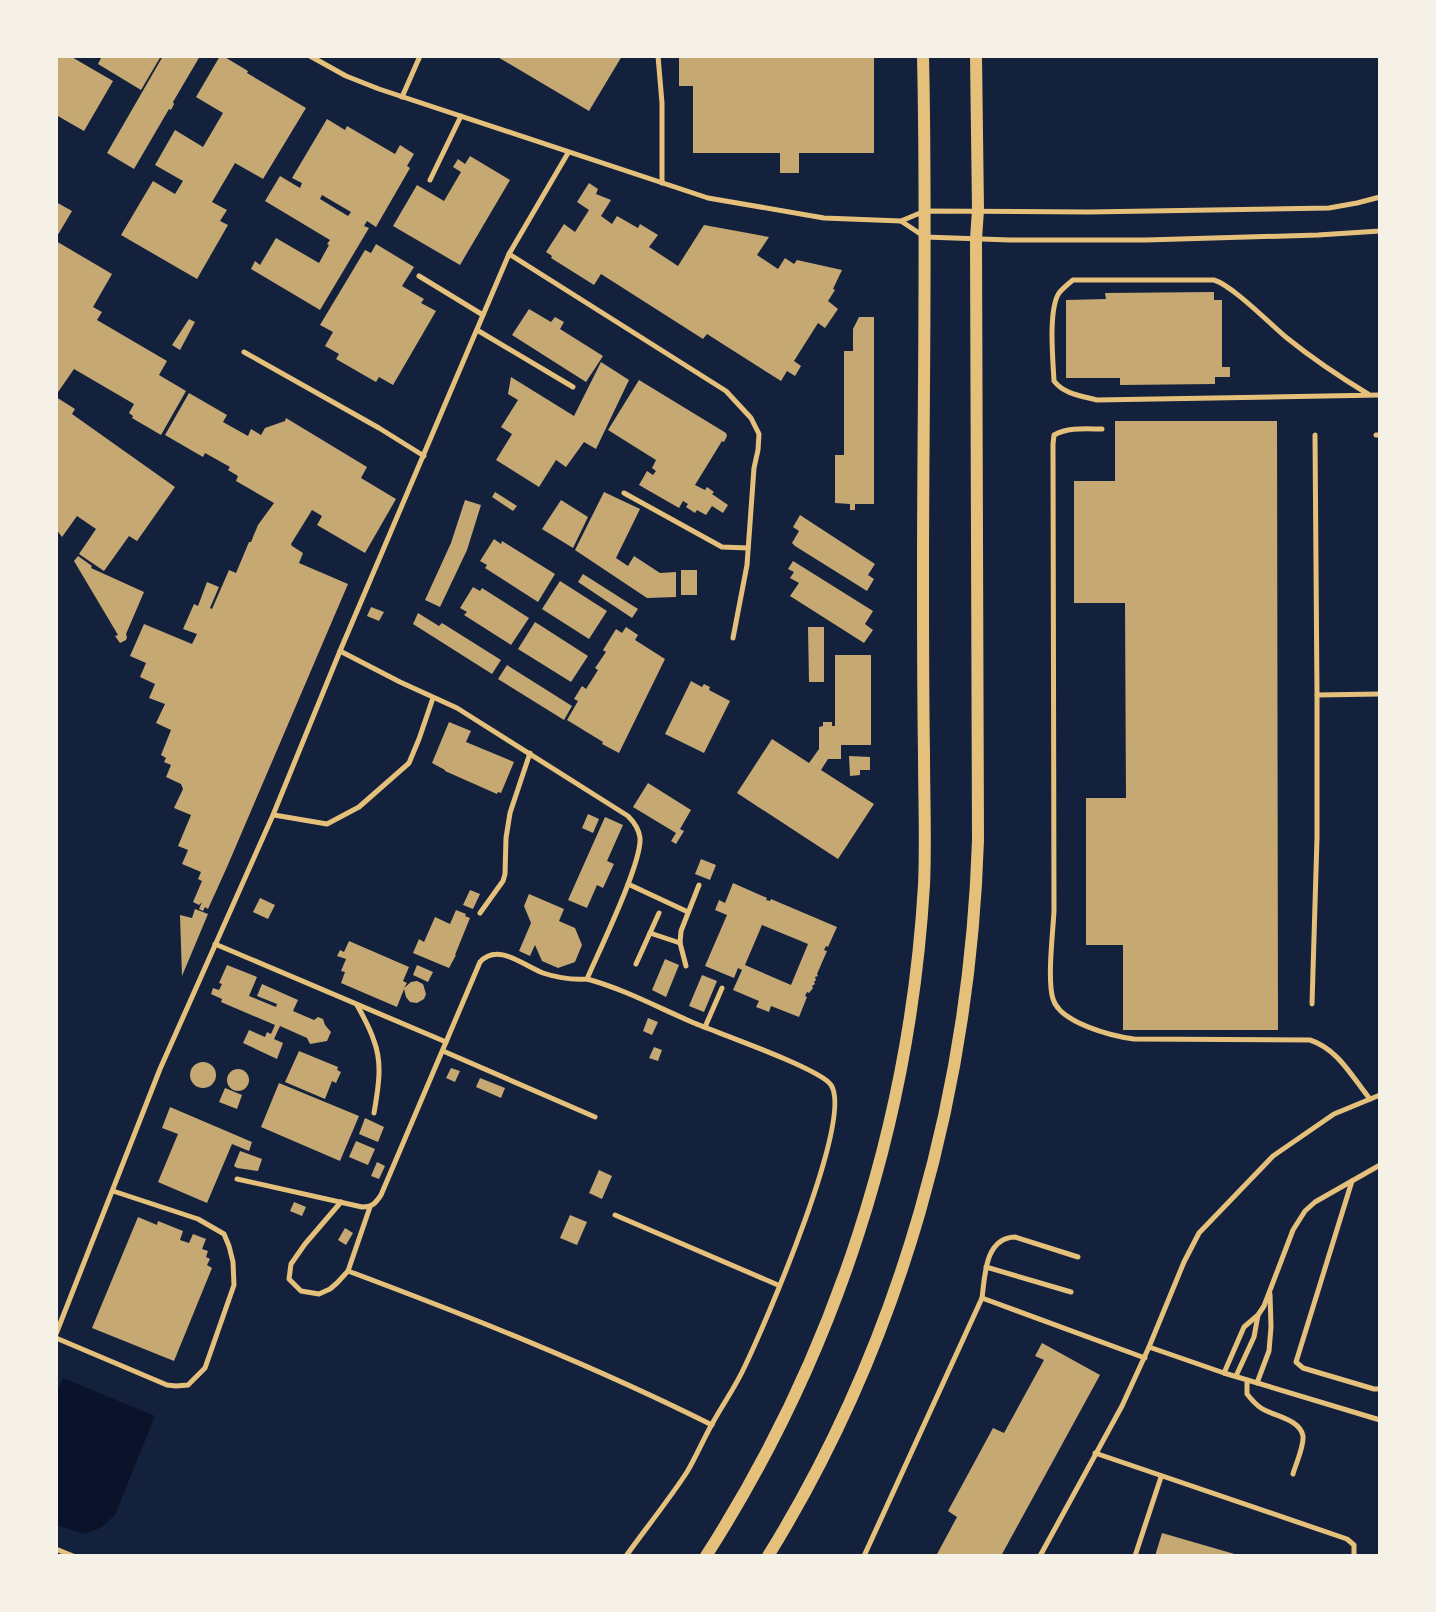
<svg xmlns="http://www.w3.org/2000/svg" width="1436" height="1612" font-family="'Fira Sans',sans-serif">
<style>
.water{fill:#0b132b}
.building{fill:#c6a872;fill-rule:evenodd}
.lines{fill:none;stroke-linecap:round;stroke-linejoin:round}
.service{stroke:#e5c07b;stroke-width:5}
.secondary{stroke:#e5c07b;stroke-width:12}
</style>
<rect width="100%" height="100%" fill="#14213d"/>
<path class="water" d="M63,1378L155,1416L115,1515L102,1527L85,1534L56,1525V1393Z"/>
<g class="building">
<path d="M56,56H70L113,81L84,131L56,115Z"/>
<path d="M102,56H161L141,90L98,64Z"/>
<path d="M163,56H200L173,102L174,104L171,110L169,109L134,169L107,153Z"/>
<path d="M220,56H223L248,71L247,73L306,108L263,179L235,163L212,202L227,210L220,221L228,225L197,279L121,235L153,181L175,194L183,181L155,165L175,130L203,147L223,113L196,97Z"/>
<path d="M496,56H622L589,111Z"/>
<path d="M679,56H874V153H799V173H780V153H693V86H679Z"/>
<path d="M327,119L345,130L347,126L395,154L400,145L414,154L407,166L410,168L376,227L367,221L364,226L369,228L320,310L251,269L255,261L260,265L276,238L319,263L329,245L327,244L330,240L265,201L280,176L300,188L302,183L292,178ZM322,195L351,212L348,216L320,199Z"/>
<path d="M470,156L510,180L460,265L393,226L417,185L444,201L461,172L453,167L458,159L465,164Z"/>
<path d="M589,183L598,189L596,194L611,200L601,216L612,224L617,216L638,228L640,224L658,235L649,247L678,266L704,225L769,237L757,255L778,269L785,258L794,264L797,260L842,270L833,289L835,290L828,301L838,309L825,328L818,323L794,361L801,366L795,376L787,371L781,381L707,334L703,339L601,274L594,285L551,258L552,256L546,252L564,224L575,232L589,210L577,202Z"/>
<path d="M56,202L72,211L56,238Z"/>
<path d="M56,241L112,274L93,307L102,312L97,320L167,361L159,375L186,391L161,435L132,418L133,416L129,413L134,404L74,369L56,395Z"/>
<path d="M376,244L414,267L402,286L424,299L421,303L436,311L393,385L379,377L376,382L336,359L339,354L325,346L333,332L320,325L365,250L371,253Z"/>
<path d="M1214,292V300H1222V367H1230V377H1215V384L1120,385V378H1066V300L1106,299L1105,293Z"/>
<path d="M529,309L551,322L555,317L564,322L560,329L603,356L586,382L512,335Z"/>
<path d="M859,317H874V504H855V510H850V504L835,503V455H844V351H853V329Z"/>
<path d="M189,319L195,322L180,350L172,345Z"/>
<path d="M601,362L629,380L596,449L584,442L566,467L556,460L539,487L496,460L512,434L501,427L518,400L508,394L511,377L574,416Z"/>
<path d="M639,380L726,433L727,436L724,442L722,441L695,485L705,490L707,487L714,492L712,494L728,505L723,513L712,506L706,515L697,510L695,513L686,507L688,504L683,501L679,508L639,485L647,471L653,475L656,471L652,468L656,460L608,430Z"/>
<path d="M189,393L227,415L223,422L248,436L251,429L261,435L265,428L285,421L286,418L367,467L361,478L396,499L365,553L317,525L322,516L312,510L291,544L292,546L303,553L299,563L348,584L227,867L208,909L205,907L203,911L199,909L202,902L199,905L193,902L202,881L198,879L201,872L182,864L188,850L178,846L191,815L174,808L183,789L181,784L166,777L171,765L164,762L166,758L161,755L171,730L156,723L165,704L149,698L155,684L140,677L146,663L130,656L144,624L192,644L197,634L183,629L194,604L198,606L207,582L219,587L210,608L212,609L229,570L236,573L249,542H251L258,525L274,503L236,481L238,476L228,470L230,467L205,453L203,457L165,435Z"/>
<path d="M56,397L75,409L72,414L175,487L137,541L129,536L104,571L79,554L96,529L77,516L62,537L56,529Z"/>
<path d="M1115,421H1277L1278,1030H1123V945H1086V798H1126L1125,603H1074V481H1115Z"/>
<path d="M495,492L517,506L513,511L492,497Z"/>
<path d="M604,492L640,509L616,558L628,566L634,556L660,573L676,572V597L647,598L575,550Z"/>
<path d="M465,500L481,505L467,550L440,607L425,600L451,543Z"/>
<path d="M561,500L588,517L573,548L542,529Z"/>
<path d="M800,515L875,564L868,575L874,579L867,591L795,546L792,543L799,531L793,527Z"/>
<path d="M494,539L501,544L502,541L555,574L538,602L485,568L487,565L480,561Z"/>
<path d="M78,556L92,566L91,568L144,592L126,634L127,637L126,640L120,643L115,636L118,635L74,561Z"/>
<path d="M793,561L873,611L865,624L873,630L864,643L790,596L799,583L790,578L794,572L788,569Z"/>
<rect x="681" y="570" width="16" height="25"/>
<path d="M583,574L638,609L632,618L578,582Z"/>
<path d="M560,581L607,611L589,639L542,609Z"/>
<path d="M473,587L480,591L482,588L529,618L511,645L464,615L467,612L460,608Z"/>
<path d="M371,607L384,612L379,621L367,616Z"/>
<path d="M418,613L439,626L442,623L501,660L492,674L413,624Z"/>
<path d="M535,622L588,656L571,682L518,649Z"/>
<path d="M626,627L638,635L635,640L665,659L619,753L602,744L603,742L567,720L578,701L574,699L582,686L586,689L598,670L595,668L606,652L603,650L616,629L622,633Z"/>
<path d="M808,627H824V682H809Z"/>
<path d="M835,655H871V745H841V759H828L821,770L874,804L838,859L737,793L772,739L809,763L819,749V727L823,726V722H832V726H835Z"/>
<path d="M507,665L572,706L564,720L498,679Z"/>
<path d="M691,681L702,687L704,684L710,687L709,690L730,701L704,753L665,734Z"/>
<path d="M449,722L471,731L466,742L514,762L501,793L498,792L497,794L445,771V770L432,763Z"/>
<path d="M849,756L870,757V770H860V775L850,776Z"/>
<path d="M648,783L691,810L680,829L684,831L676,844L671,841L676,833L633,807Z"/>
<path d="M588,814L599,819L593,833L582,828Z"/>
<path d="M605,817L623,825L607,861L614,864L603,888L597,885L587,908L568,900Z"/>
<path d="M701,859L716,865L710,880L695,874Z"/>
<path d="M733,883L767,898L766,900L770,901L771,899L837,927L828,947L826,946L824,950L827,951L817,974L818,976L815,977L816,980L814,982L815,984L812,986L813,988L809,993L807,992L805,996L807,997L799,1017L771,1006L769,1012L756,1007L759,1001L733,990L742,970L738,968L734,978L705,966L727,915L715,910L719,900L725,903ZM762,925L808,944L791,985L745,965Z"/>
<path d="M470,890L480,894L473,909L463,905Z"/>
<path d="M529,894L564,909L559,921L575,928L582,945L575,962L558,968L542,961L535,945L530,956L519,951L531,923L524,906Z"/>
<path d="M260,898L275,905L268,919L253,912Z"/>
<path d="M195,909L208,914L182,976L180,915L192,918Z"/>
<path d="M456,910L466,914L465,916L470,918L455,955H456L449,968L413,953L419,939L424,942L435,917L450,924Z"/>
<path d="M349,941L409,967L403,981L407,983L404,988L411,982L417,981L423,984L426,994L424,999L417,1003L410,1002L406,997L404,989L397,1007L341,983L345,972L341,971L346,959L337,956L340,950L344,952Z"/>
<path d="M665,959L679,965L666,997L652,990Z"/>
<path d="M227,965L257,977L249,996L276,1007L277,1004L257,996L262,984L298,1000L293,1011L314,1020L318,1017L323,1019L325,1025L331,1032L327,1041L310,1044L307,1038L280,1026L274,1039L283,1043L277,1059L243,1043L249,1030L265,1037L267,1032L271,1034L275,1025L221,1002L222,999L211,994L213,988L219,990L222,984L219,983Z"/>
<path d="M417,965L433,972L428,982L413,975Z"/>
<path d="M702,975L717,981L704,1012L689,1006Z"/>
<path d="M648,1018L658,1022L652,1035L643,1031Z"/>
<path d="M654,1047L662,1050L658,1061L649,1058Z"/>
<path d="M299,1051L338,1067L337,1070L341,1072L336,1083L332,1081L325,1099L285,1082Z"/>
<circle cx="203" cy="1075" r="13"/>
<path d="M451,1068L460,1071L455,1082L446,1078Z"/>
<circle cx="238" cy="1080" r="11"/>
<path d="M480,1078L505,1088L501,1098L476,1087Z"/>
<path d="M279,1083L359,1116L340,1161L261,1127Z"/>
<path d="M225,1088L242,1095L237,1109L219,1102Z"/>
<path d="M170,1107L252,1142L249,1151L232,1144L207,1203L158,1182L178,1134L162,1128Z"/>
<path d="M365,1118L384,1127L378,1142L359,1134Z"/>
<path d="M356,1141L375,1149L368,1165L349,1157Z"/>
<path d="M240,1151L262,1159L258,1171L237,1168L234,1166Z"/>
<path d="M377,1162L385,1166L379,1179L371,1176Z"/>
<path d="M599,1170L612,1176L602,1199L589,1193Z"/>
<path d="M294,1202L306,1207L302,1216L290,1211Z"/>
<path d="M570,1215L587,1222L577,1245L560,1238Z"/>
<path d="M138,1217L157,1225L158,1221L183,1231L180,1240L189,1243L193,1234L206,1239L202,1249L208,1251L206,1257L210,1259L207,1265L212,1268L174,1361L92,1328Z"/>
<path d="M345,1228L353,1233L346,1245L338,1240Z"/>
<path d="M1042,1343L1100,1375L1001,1556H936L957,1517L948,1511L993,1428L1004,1433L1044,1360L1035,1356Z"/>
<path d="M1162,1533L1238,1555V1556H1155Z"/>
</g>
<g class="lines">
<g class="service">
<path d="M310,56L346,76L379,89L708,198L824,218L901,221L925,237L1010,240H1146L1318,235L1380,231"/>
<path d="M658,56L662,103V183"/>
<path d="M402,97L420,56"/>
<path d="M430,180L461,116"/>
<path d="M901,221L925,211L1089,212L1329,208L1357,203L1380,197"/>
<path d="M509,254L726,391L751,418L759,434L758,450L754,468L747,565L733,638"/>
<path d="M419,276L483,315"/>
<path d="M477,330L573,387"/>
<path d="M244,352L379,428L424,456"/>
<path d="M1368,394C1340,377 1313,359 1287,338C1269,323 1233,286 1214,280H1073C1068,284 1063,288 1059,293C1048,310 1053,360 1054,381C1064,394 1081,396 1097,400L1380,395"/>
<path d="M1102,429C1086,429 1069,427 1054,435L1053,444L1054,911C1053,932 1047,980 1053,999C1060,1023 1112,1036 1134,1039L1310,1040C1338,1049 1352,1077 1370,1099"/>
<path d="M1315,435L1317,695"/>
<path d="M1376,435H1380"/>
<path d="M624,493L722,547L748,548"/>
<path d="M274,815L327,824L359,807L409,763L419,739L433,698"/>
<path d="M628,884L688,912"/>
<path d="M480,913L503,881L505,874L506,838L510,813L530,753"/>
<path d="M650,933L659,913"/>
<path d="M215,944L446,1042"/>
<path d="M636,964L650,933L680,943"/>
<path d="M686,966L680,943L681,931L699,885"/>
<path d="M587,979C624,989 659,1008 694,1023C718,1033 821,1069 831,1085C854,1119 765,1324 745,1366C736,1386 723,1404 712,1424C703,1440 696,1457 687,1472C668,1501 646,1528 626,1556"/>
<path d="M1312,1004L1317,838V695L1380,694"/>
<path d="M357,1005C363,1016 370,1028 374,1041C383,1064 378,1089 374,1113"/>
<path d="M705,1027L722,988"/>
<path d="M443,1051L595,1117"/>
<path d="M237,1179L362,1207C372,1207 375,1204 381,1195L480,962C498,942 524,966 543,973C558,978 572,980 587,979C599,951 642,863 640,838C639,829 634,822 628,816L457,708L400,682L340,651"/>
<path d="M1352,1181L1296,1362L1303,1368L1374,1389H1379L1380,1387"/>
<path d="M341,1202L305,1244L291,1264L289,1279L301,1291L319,1294L330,1289L337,1283L348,1271L370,1207"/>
<path d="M615,1215L778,1285"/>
<path d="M986,1267L1071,1292"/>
<path d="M348,1271C471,1317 594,1366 712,1425"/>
<path d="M982,1298L1145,1358"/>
<path d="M56,1334L160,1069L273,815L340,651L509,254L568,153"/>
<path d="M56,1338L167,1385L176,1386L188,1385L205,1368L234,1285L233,1262L229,1246L224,1234L198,1219L113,1191"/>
<path d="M1149,1347L1224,1373L1380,1420"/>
<path d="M1224,1373L1244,1327L1258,1315L1264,1306L1293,1230L1305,1211L1315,1202L1380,1165"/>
<path d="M1236,1376L1254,1337L1258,1315"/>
<path d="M1247,1380V1394C1251,1399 1255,1404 1261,1408C1273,1416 1300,1419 1303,1436C1304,1447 1296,1463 1293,1474"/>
<path d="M1257,1383L1269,1351L1271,1327L1270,1294"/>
<path d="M1095,1453L1347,1539L1354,1545V1556"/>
<path d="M56,1549L73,1556"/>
<path d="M864,1556L982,1298C985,1275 985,1238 1015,1237L1078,1257"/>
<path d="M1040,1556L1122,1406L1149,1347L1184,1262L1199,1233L1273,1156L1334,1114L1380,1095"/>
<path d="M1135,1556L1161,1477"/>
</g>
<g class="secondary">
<path d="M706,1556C835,1355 910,1124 924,885C926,841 924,798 924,754C923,694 923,635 923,575C923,402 927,229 923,56"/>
<path d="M768,1556C901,1341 970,1091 978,840L976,239L978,210L976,56"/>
</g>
</g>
<rect width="1436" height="1612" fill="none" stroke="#f6f1e7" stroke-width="116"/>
</svg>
